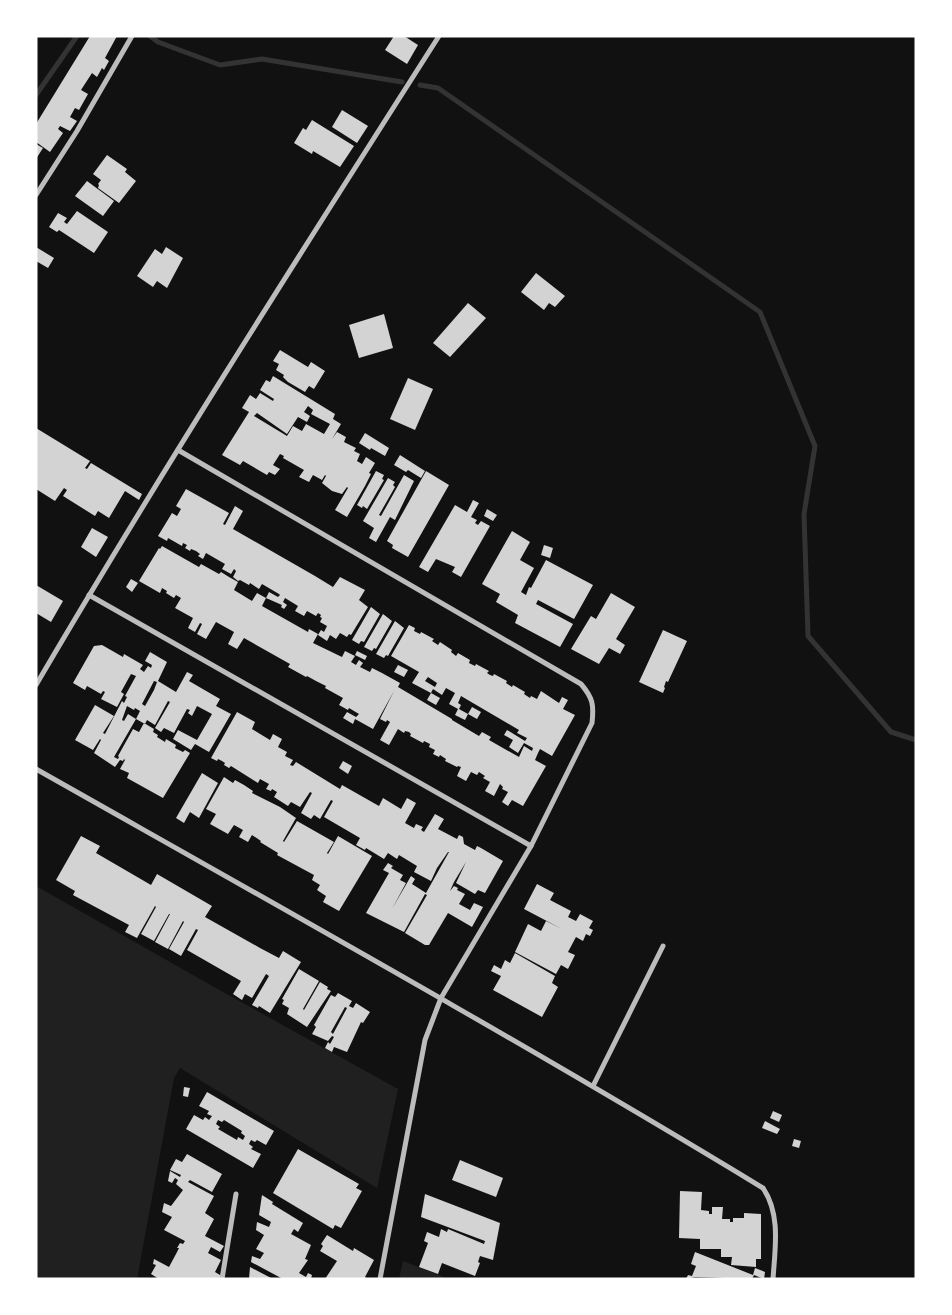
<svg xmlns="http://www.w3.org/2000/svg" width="952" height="1315" font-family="'Nunito Sans',sans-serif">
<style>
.green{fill:#202020}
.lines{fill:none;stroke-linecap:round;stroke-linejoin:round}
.stream{stroke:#333;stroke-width:5}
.building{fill:#d3d3d3;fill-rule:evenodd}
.minor{stroke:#bcbcbc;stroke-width:5}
</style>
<rect width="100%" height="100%" fill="#111"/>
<g class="green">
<path d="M36,886L223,992L398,1089L377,1188L180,1068L174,1078L137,1279H36Z"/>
<path d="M403,1261L449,1279H399Z"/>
</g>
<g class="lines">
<g class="stream">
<path d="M150,36L158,42L220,65L262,59L402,82"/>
<path d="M420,85L438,88L760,312L815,446L804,514L808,636L891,732L916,740"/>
<path d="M36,95L77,36"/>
</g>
</g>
<g class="building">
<path d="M90,36H117L105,58L109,61L104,70L102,68L97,77L92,73L81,90L88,94L79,110L75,108L70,117L77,121L70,131L60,126L58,129L63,133L50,152L36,142V124Z"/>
<path d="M394,36H404L418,45L407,64L385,50Z"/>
<path d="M342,110L368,126L357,143L332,127Z"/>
<path d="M312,120L354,146L340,167L313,151L312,154L294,143L303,128L306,130Z"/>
<path d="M36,144L43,148L36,159Z"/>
<path d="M107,155L127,169L125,172L136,181L119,203L98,188L99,185L98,184L101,180L93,174Z"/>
<path d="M87,181L114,201L103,216L75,196Z"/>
<path d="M77,211L108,232L94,253L59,230L57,232L49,227L58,213L67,218L64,222L67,224Z"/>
<path d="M36,247L54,258L48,268L36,261Z"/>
<path d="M166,247L183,258L167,288L157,281L153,287L137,276L155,249L162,254Z"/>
<path d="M536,273L565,296L555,307L549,303L544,310L521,292Z"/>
<path d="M468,303L486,318L450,357L433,343Z"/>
<path d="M384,314L393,348L359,358L349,325Z"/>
<path d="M280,350L308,367L311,362L325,371L314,389L309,386L305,392L288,382L283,377L284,375L276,370L279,364L273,361Z"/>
<path d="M273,376L335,414L333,419L341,424L332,439L337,432L346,437L344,442L356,448L354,451L360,454L357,461L362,464L366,457L375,463L369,473L371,474L365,486L347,517L335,510L348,488L347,487L342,494L332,491L322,483L326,476L325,475L322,480L313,475L309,482L299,477L304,470L283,458L284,456L280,454L273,465L280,469L275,475L269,472L267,475L243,461L240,465L222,455L249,412L242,408L250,395L256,399L260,393L273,401L274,399L260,390L266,380L270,382ZM308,406L313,410L311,414L330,424L324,434L306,424L302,431L293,426L287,436L254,416L257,413L287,434L298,417L307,422L310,416L304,412Z"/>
<path d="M408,378L433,389L415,430L390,419Z"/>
<path d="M36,428L90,461L85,468L87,469L91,463L142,494L139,500L125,491L109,518L98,511L95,516L63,496L67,490L64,488L55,501L36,489Z"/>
<path d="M365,433L389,448L385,456L371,448L370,450L359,443Z"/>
<path d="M400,455L425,471L421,478L408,470L406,472L394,465Z"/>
<path d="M376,471L384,475L382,479L384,480L367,509L363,506L362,508L357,505Z"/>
<path d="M426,471L449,485L408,557L392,548L393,545L387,541Z"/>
<path d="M404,475L414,481L395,520L390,517L376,542L369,538L374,528L363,521L388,478L395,482L393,485L395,487L379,515L381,516Z"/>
<path d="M186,489L229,513L223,524L225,525L235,506L243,511L233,529L315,576L333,587L340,577L365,590L359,600L368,607L351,635L349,634L347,637L340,633L336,639L330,635L327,641L318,635L321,630L324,632L327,626L320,622L322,618L320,617L321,615L318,613L316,616L307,611L304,616L295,611L298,606L285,598L283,602L287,605L284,609L281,607L282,605L266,598L269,592L278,597L280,595L279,594L262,584L259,589L250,583L249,585L240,580L238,581L233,577L236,571L234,569L231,574L222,569L225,564L206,553L203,559L198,556L200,554L196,551L191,549L190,551L185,548L187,545L183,543L182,546L168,538L167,541L158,536L172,513L177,516L181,509L176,506Z"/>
<path d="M473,500L479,503L471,517L477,520L475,523L478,525L481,521L490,526L461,577L452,572L455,567L436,559L428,572L419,567L455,505L467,512Z"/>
<path d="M487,509L497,515L493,521L484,516Z"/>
<path d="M92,528L108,537L96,557L81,547Z"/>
<path d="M512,531L530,542L520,560L534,568L521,592L526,595L529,587L531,588L546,560L593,585L574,619L538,600L536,604L573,624L560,647L515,623L518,615L496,602L500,594L482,584Z"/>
<path d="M544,545L553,548L550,558L541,555Z"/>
<path d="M162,546L199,567L201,564L219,574L221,572L229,577L238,582L234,590L252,601L257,593L266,598L262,606L308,632L309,629L318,634L313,643L342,657L345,651L355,656L351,662L356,665L359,660L363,663L360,667L370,672L372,668L382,673L400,683L398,687L452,719V720L479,736L482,732L491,737L489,740L519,757L524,746L532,751L533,748L524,743L518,753L509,747L513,740L504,735L507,730L525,741L527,738L517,733L519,730L461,696L458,703L461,705L459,709L468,714L465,720L455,715L458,709L449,704L455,693L446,688L442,695L433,689L431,693L412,683L419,672L391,656L409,625L415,628L414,631L420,634L421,632L434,639L432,641L438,645L440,642L452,650L451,652L456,656L458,653L470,660L469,663L475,666L476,664L489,671L487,673L490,675L493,676L494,674L507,681L506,683L512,687L513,685L525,692L524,694L530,698L531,696L537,699L541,691L559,703L562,697L568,700L563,709L575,715L552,756L540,749L538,753L535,760L546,766L523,806L512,800L508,806L502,802L508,792L502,789L503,787L500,784L494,796L485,791L490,782L483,778L485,776L479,772L477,775L471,772L466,781L457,776L461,767L458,766L457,767L445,761L446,759L440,755L439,757L433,754L435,750L429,747L430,744L424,741L423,743L410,736L411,734L409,732L405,731L404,733L398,729L389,745L380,740L390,722L387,720L386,722L380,719L394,691L373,729L355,719L353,724L343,718L347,712L356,717L359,714L349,708L348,710L339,705L343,698L325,688L326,686L316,681L307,676L306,677L288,667L290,664L244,638L237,649L228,644L234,632L216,622L206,639L197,634L202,624L200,623L195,632L188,628L193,618L175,608L181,598L176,595L174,598L166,593L167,591L162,588L160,593L139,581L159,548L160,549ZM428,677L437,683L435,687L425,681Z"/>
<path d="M131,579L138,583L132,592L126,587Z"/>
<path d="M36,585L63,601L51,622L36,613Z"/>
<path d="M611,593L635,607L616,639L625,645L620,654L609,648L599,664L571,649L591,616L596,619Z"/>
<path d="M371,607L380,614L364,642L361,641L359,644L352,640Z"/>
<path d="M383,614L392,621L376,649L374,648L372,651L364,647Z"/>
<path d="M395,621L404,628L388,656L386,655L384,658L376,654Z"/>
<path d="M663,630L687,641L668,682L666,681L664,687L665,688L663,693L639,682Z"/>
<path d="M102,645L123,657L124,654L143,665L140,669L144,672L148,666L151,668L152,665L145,661L150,652L167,662L158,681L176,692L187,672L193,675L189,681L220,699L216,706L231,714L209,752L195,744L191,750L173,739L178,730L197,740L212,714L197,706L192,716L188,713L190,710L187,709L174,733L164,728L161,732L155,728L170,702L168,701L155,725L147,720L145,724L136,719L140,711L135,708L134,710L127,706L122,720L124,721L128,714L136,719L114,757L118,759L119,757L118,756L133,729L139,732L144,723L154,729L153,732L158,735L157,737L165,742L166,739L176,745L175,748L183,752L185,750L190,753L163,798L127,778L129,773L120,769L125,760L124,759L123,761L120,760L115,767L94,753L101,740L100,739L93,750L75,740L95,705L114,716L103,733L105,734L122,701L124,703L127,697L125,696L136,676L131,674L121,692L124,694L117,707L101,699L105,692L103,691L101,694L87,686L85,690L73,683L94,646ZM154,681L157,682L154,690L145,706L142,704Z"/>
<path d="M357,651L367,656L365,660L355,655Z"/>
<path d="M398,665L408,670L404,677L394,672Z"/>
<path d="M431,693L440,698L436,705L427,700Z"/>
<path d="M472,707L481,712L477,719L468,714Z"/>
<path d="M237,712L255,722L252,729L270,740L273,734L282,739L278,747L287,752L285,756L293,760L290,765L293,766L296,762L340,789L342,785L379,806L383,798L401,809L407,798L416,803L405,823L414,828L416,824L423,827L421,830L424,832L435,814L444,819L438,829L457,839L459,835L463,837L464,844L475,850L477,846L481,848L503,861L485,893L478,890L475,894L456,883L466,862L454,882L450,891L454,886L458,888L457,890L465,894L459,904L470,910L474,903L483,907L472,927L448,913L429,945H425L405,933L427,895L425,894L404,932L366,913L389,873L383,870L388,863L393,866L391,868L403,875L400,880L406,883L392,909L411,876L415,879L412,884L426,893L449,852H448L437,868L431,881L414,872L417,866L399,855L397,859L388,853L384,859L366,848L365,850L356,845L360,838L324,817L333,801L331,800L320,819L314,815L311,819L301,813L312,793L310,792L300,807L291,802L288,806L274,797L277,792L272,789L271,791L266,789L269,784L260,779L258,783L231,766L229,768L224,765L225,763L222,761L218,759L217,761L211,758Z"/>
<path d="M343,761L352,766L348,774L339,768Z"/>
<path d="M202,773L218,783L199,818L190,812L184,823L176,818Z"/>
<path d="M224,777L233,783L235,780L244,785L253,791L252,793L280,807L296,818L283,841L284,842L297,821L334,842L327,853L328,854L338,836L372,856L339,911L323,902L326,896L317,890L320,885L312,880L314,875L277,855L278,853L260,842L261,841L252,835L248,842L239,837L243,830L234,825L228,834L210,824L216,814L206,809Z"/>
<path d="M81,836L100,846L96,853L151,885L157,874L212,906L205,917L260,948L279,958L283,951L301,962L270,1013L259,1006L258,1008L252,1005L269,976L266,974L252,998L245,994L242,1000L233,994L241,981L187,950L198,930L196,929L181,956L169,949L184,922L183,921L168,949L155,942L170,914H169L154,941L141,934L156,907L155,906L137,938L125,932L129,925L73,895L75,891L56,880Z"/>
<path d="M537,884L554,893L550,900L571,911L568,917L576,921L580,914L593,921L589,928L593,930L590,936L586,934L583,941L576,937L568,952L575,955L568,969L561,965L556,974L515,952L528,924L541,931L546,921L562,929L524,909Z"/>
<path d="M515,953L555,976L552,983L558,987L542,1017L493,990L501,976L491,971L494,965L501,969L505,960L510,963Z"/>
<path d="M299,969L319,981L303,1009L304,1010L320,982L328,987L327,989L331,991L307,1027L287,1014L289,1008L282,1004L284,1000L282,999Z"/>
<path d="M338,993L352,1001L349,1006L353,1008L356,1003L370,1012L363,1023L361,1022L347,1052L334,1047L332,1052L325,1048L328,1042L330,1044L334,1037L332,1036L328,1041L312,1034L316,1027L314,1025L331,995L335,997ZM345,1007L347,1008L333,1034L331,1032Z"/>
<path d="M184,1087L190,1088L188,1097L183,1096Z"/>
<path d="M207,1092L274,1131L266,1145L257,1140L255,1142L251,1140L249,1144L253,1147L251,1149L261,1154L253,1168L186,1129L194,1115L203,1120L205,1117L209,1120L212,1116L207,1114L209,1111L199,1106ZM218,1120L222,1122L224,1120L242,1131L241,1133L245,1136L243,1140L238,1137L237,1140L218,1129L220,1127L216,1124Z"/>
<path d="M773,1111L782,1115L779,1122L770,1118Z"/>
<path d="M765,1121L780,1129L777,1134L762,1128Z"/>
<path d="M794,1139L801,1141L799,1148L792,1146Z"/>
<path d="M298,1149L359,1184L356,1188L362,1191L341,1228L335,1225L333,1229L273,1193Z"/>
<path d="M187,1154L222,1174L212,1192L190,1180L188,1182L214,1196L205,1213L214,1219L205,1236L224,1246L220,1252L211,1247L208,1253L221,1260L215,1272L220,1275V1278L217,1279H159L151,1274L156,1265L153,1264L154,1259L169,1267L176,1254L179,1248H177L180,1243L183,1244L185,1241L164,1230L172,1217L162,1212L164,1203L171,1206L183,1190L176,1184L178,1180L175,1178L172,1183L168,1181L170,1171L180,1177L181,1175L170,1170L176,1159L182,1162Z"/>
<path d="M460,1160L503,1178L496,1197L452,1180Z"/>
<path d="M680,1191L702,1192L701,1210L709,1211V1214H712V1207H723L722,1219H730V1222H733V1218H744V1213L761,1214V1259H756V1267L731,1265L732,1257H721V1249H700V1239L679,1238Z"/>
<path d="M425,1194L500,1223L493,1260L480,1256L478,1262L480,1263L475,1276L442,1263L438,1274L419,1267L428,1243L424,1241L427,1232L439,1237L441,1229L447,1232L448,1229L484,1244L485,1241L421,1217Z"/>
<path d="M262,1195L273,1202L272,1204L303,1223L298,1232L294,1229L291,1234L311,1245L305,1259L308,1260L299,1273L306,1277L308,1273L312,1275L311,1279H283L251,1262L252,1256L260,1259L264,1253L256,1249L264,1235L256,1230L257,1222L269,1227L271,1222L259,1215Z"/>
<path d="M327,1235L353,1251L354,1248L374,1260L365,1277L368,1279H325L337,1261L320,1251L323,1246L321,1244Z"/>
<path d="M695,1252L753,1275L755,1268L765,1272L764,1279L754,1275L752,1279L695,1277L686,1279L688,1275L692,1276L696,1266L691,1264Z"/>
<path d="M250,1267L273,1279H249Z"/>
</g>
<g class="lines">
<g class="minor">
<path d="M36,195L77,131L132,36"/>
<path d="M178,450L581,684C593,698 594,705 592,723L531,846L441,998L425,1040L380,1279"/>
<path d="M89,595L531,846"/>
<path d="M36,685C165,465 302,251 439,36"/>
<path d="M36,769C280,907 524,1043 763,1188C781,1215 775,1248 773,1279"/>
<path d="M593,1086L663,946"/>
<path d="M222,1279L236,1194"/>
</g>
</g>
<rect width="952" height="1315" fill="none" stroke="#ffffff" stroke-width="75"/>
</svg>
